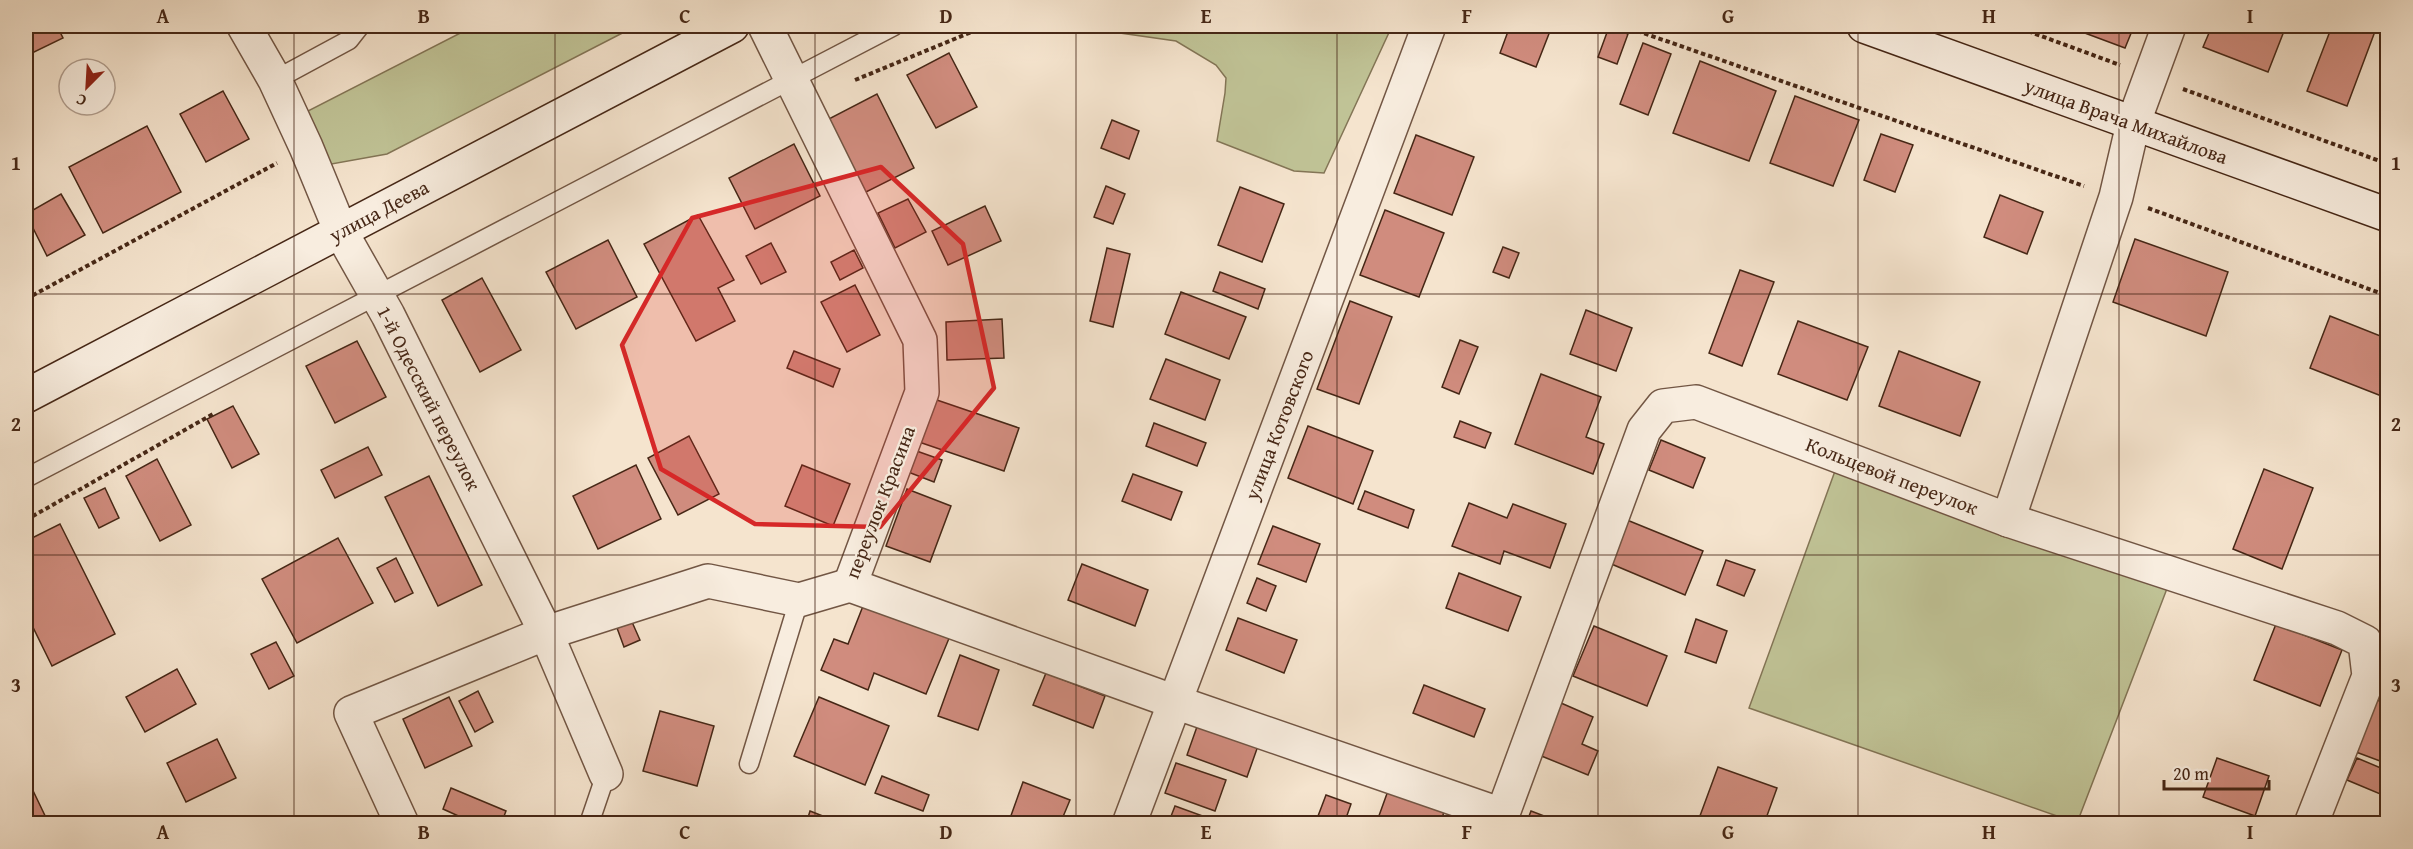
<svg xmlns="http://www.w3.org/2000/svg" width="2413" height="849" font-family="'Gentium Book Plus',serif">
<style>
.green{fill:#c0c396;stroke:#837556;stroke-width:1.5}
.building{fill:#d08c7e;stroke:#462716;stroke-width:1.5}
.lines{fill:none;stroke-linecap:round;stroke-linejoin:round}
.lane-casing{stroke:#725644;stroke-width:21}
.street-casing{stroke:#725644;stroke-width:36}
.secondary-casing{stroke:#462716;stroke-width:36}
.path{stroke:#462716;stroke-width:4;stroke-dasharray:4.5 3;stroke-linecap:butt}
.lane{stroke:#f8eddf;stroke-width:18}
.street{stroke:#f8eddf;stroke-width:33}
.secondary{stroke:#f8eddf;stroke-width:33}
.marked{fill:#d62828;fill-opacity:0.2;stroke:#d62828;stroke-width:4.5;stroke-linejoin:round}
.grid{fill:none;stroke:#462716;stroke-width:1.5;stroke-opacity:0.55}
.labels{text-anchor:middle;stroke-width:4.5;stroke-linejoin:round;paint-order:stroke}
.street-label{font-size:20px;fill:#462716;stroke:#f8eddf}
.neatline{fill:none;stroke:#462716;stroke-width:2}
.grid-label{font-size:20px;text-anchor:middle;font-weight:bold;fill:#462716}
</style>
<rect width="100%" height="100%" fill="#f5e4ce"/>
<filter id="stains"><feTurbulence type="fractalNoise" baseFrequency=".00333" numOctaves="4"/><feColorMatrix values="0 0 0 0 .2 0 0 0 0 .09 0 0 0 0 .02 0 0 0 .5 -.17"/></filter>
<radialGradient id="worn" r=".72"><stop offset=".6" stop-color="#630" stop-opacity="0"/><stop offset="1" stop-color="#630" stop-opacity=".3"/></radialGradient>
<g class="green">
<path d="M474,26H636L387,154L326,165L302,114Z"/>
<path d="M1107,26H1392L1324,173L1294,171L1217,141L1225,93L1226,78L1216,65L1176,41L1113,32Z"/>
<path d="M1839,460L2168,586L2077,823L1749,708Z"/>
</g>
<g class="building">
<path d="M26,26H57L63,38L30,54L26,45Z"/>
<path d="M1510,26H1552L1536,67L1500,53Z"/>
<path d="M2066,26H2134L2125,48Z"/>
<path d="M2212,26H2286L2268,72L2203,47Z"/>
<path d="M2332,26H2377L2347,106L2307,91Z"/>
<path d="M1609,27L1628,34L1617,64L1598,57Z"/>
<path d="M1643,43L1671,54L1648,115L1620,104Z"/>
<path d="M949,53L977,107L936,128L907,75Z"/>
<path d="M1700,61L1776,91L1749,161L1673,133Z"/>
<path d="M223,91L249,139L206,162L180,114Z"/>
<path d="M877,94L914,168L858,196L821,123Z"/>
<path d="M1795,96L1859,120L1833,186L1770,163Z"/>
<path d="M1112,120L1139,131L1129,159L1101,148Z"/>
<path d="M147,126L181,192L103,233L69,167Z"/>
<path d="M1881,134L1913,145L1895,192L1864,180Z"/>
<path d="M1416,135L1474,157L1452,215L1394,193Z"/>
<path d="M794,144L820,196L755,229L729,178Z"/>
<path d="M1106,186L1125,194L1113,224L1094,217Z"/>
<path d="M1240,187L1284,204L1262,262L1218,245Z"/>
<path d="M61,194L85,235L47,256L26,214Z"/>
<path d="M2000,195L2043,212L2027,254L1984,237Z"/>
<path d="M908,199L926,232L895,248L878,213Z"/>
<path d="M985,206L1001,241L948,265L932,231Z"/>
<path d="M1385,210L1444,233L1419,297L1360,275Z"/>
<path d="M698,215L734,280L718,288L735,321L696,341L644,244Z"/>
<path d="M2135,239L2228,272L2206,336L2113,302Z"/>
<path d="M608,240L637,297L576,329L546,272Z"/>
<path d="M771,243L786,272L761,284L746,256Z"/>
<path d="M1503,247L1519,253L1509,278L1493,272Z"/>
<path d="M1107,248L1130,254L1113,327L1090,321Z"/>
<path d="M854,250L863,268L840,280L831,262Z"/>
<path d="M1740,270L1774,282L1742,366L1709,353Z"/>
<path d="M1220,272L1265,289L1258,309L1213,291Z"/>
<path d="M482,278L521,350L480,372L442,300Z"/>
<path d="M855,285L880,335L847,352L821,302Z"/>
<path d="M1181,292L1246,317L1229,359L1165,334Z"/>
<path d="M1350,301L1392,317L1359,404L1317,389Z"/>
<path d="M1586,310L1632,328L1616,371L1570,354Z"/>
<path d="M2330,316L2388,339V388L2384,397L2310,368Z"/>
<path d="M1002,319L1004,358L947,360L946,322Z"/>
<path d="M1798,321L1868,347L1847,400L1778,374Z"/>
<path d="M1460,340L1478,347L1459,394L1442,387Z"/>
<path d="M357,341L386,397L335,423L306,366Z"/>
<path d="M794,351L840,369L833,387L787,368Z"/>
<path d="M1899,351L1980,382L1960,436L1879,406Z"/>
<path d="M1166,359L1220,380L1205,420L1150,399Z"/>
<path d="M1541,374L1601,397L1586,437L1604,444L1593,474L1515,444Z"/>
<path d="M931,398L1019,428L1004,471L916,441Z"/>
<path d="M233,406L259,454L232,468L207,419Z"/>
<path d="M1460,421L1491,433L1485,448L1454,437Z"/>
<path d="M1154,423L1206,443L1197,466L1146,446Z"/>
<path d="M1308,426L1373,451L1353,504L1288,478Z"/>
<path d="M689,436L719,494L678,515L648,458Z"/>
<path d="M1661,440L1705,458L1693,488L1649,470Z"/>
<path d="M368,447L382,475L335,498L321,470Z"/>
<path d="M911,449L942,460L934,482L903,470Z"/>
<path d="M157,459L191,525L160,541L126,476Z"/>
<path d="M636,465L661,519L598,549L573,496Z"/>
<path d="M802,465L850,484L833,526L785,506Z"/>
<path d="M2264,469L2313,488L2282,569L2233,549Z"/>
<path d="M1133,474L1182,492L1171,520L1122,501Z"/>
<path d="M429,476L482,585L438,606L385,497Z"/>
<path d="M105,488L119,518L99,528L84,498Z"/>
<path d="M907,489L951,506L930,562L886,546Z"/>
<path d="M1365,491L1414,510L1408,528L1358,509Z"/>
<path d="M1469,503L1507,518L1513,504L1566,524L1550,568L1504,551L1500,564L1452,546Z"/>
<path d="M1627,520L1703,551L1685,595L1609,563Z"/>
<path d="M60,524L115,634L52,666L26,613V541Z"/>
<path d="M1273,526L1320,544L1306,582L1258,564Z"/>
<path d="M338,538L373,603L297,643L262,579Z"/>
<path d="M396,558L413,593L395,602L377,568Z"/>
<path d="M1726,560L1755,570L1744,596L1717,585Z"/>
<path d="M1082,564L1148,590L1135,626L1068,600Z"/>
<path d="M1459,573L1521,597L1508,631L1446,608Z"/>
<path d="M1257,578L1276,586L1266,611L1247,603Z"/>
<path d="M865,601L950,636L926,694L874,673L868,690L821,670L834,639L848,644Z"/>
<path d="M1238,618L1297,640L1284,673L1226,650Z"/>
<path d="M1696,619L1727,631L1716,663L1685,652Z"/>
<path d="M632,622L640,640L624,647L617,628Z"/>
<path d="M2276,624L2342,650L2320,706L2254,680Z"/>
<path d="M1594,626L1667,656L1647,706L1573,676Z"/>
<path d="M276,642L294,676L269,689L251,654Z"/>
<path d="M960,655L999,670L978,730L938,716Z"/>
<path d="M177,669L196,704L145,732L126,697Z"/>
<path d="M1046,673L1105,696L1093,728L1033,705Z"/>
<path d="M1424,685L1485,709L1474,737L1413,713Z"/>
<path d="M478,691L493,722L475,732L459,701Z"/>
<path d="M449,697L472,746L425,768L403,719Z"/>
<path d="M819,697L889,726L865,785L794,756Z"/>
<path d="M2377,700L2388,704V764L2356,752Z"/>
<path d="M1561,703L1593,717L1582,744L1598,751L1588,775L1539,755Z"/>
<path d="M660,711L714,726L697,786L643,771Z"/>
<path d="M1199,721L1259,743L1247,777L1187,755Z"/>
<path d="M217,739L236,778L186,802L167,763Z"/>
<path d="M2217,758L2269,776L2255,816L2203,797Z"/>
<path d="M2357,758L2388,771L2385,796L2347,780Z"/>
<path d="M1176,763L1226,780L1215,811L1165,793Z"/>
<path d="M1718,767L1777,788L1764,824H1697Z"/>
<path d="M26,776L49,824H26Z"/>
<path d="M882,776L929,795L923,811L875,793Z"/>
<path d="M1023,782L1070,800L1060,824H1008Z"/>
<path d="M451,788L506,811L501,824H476L443,809Z"/>
<path d="M1389,788L1445,809L1440,824H1376Z"/>
<path d="M1326,795L1351,804L1344,824H1315Z"/>
<path d="M1175,806L1222,823L1221,824H1168Z"/>
<path d="M810,811L843,824H806Z"/>
<path d="M1531,811L1565,824H1526Z"/>
</g>
<g class="lines">
<defs>
<g id="lane">
<path d="M275,80L349,40L360,26"/>
<path d="M26,478L894,26"/>
<path d="M749,764L799,600"/>
<path d="M589,824L606,774"/>
</g>
<g id="street">
<path d="M244,26L275,80L306,147L341,232L388,315L546,633L606,774"/>
<path d="M765,26L920,340L922,392L850,585"/>
<path d="M2008,520L2116,197L2133,124L2169,26"/>
<path d="M850,585L1175,702L1502,815"/>
<path d="M402,824L351,713L546,633L708,581L799,600L850,585"/>
<path d="M1129,824L1429,26"/>
<path d="M1499,824L1644,430L1663,406L1696,402L2008,520L2337,628L2365,642L2369,676L2311,824"/>
</g>
<g id="secondary">
<path d="M1864,26L2388,215"/>
<path d="M26,396L732,26"/>
</g>
</defs>
<use href="#lane" class="lane-casing"/>
<use href="#street" class="street-casing"/>
<use href="#secondary" class="secondary-casing"/>
<g class="path">
<path d="M1623,26L2084,186"/>
<path d="M2014,26L2120,65"/>
<path d="M855,80L986,26"/>
<path d="M2183,89L2388,164"/>
<path d="M2148,208L2388,296"/>
<path d="M26,299L277,163"/>
<path d="M26,520L213,414"/>
</g>
<use href="#lane" class="lane"/>
<use href="#street" class="street"/>
<use href="#secondary" class="secondary"/>
</g>
<path class="marked" d="M881,167L963,244L994,388L880,527L755,524L661,469L622,345L692,218Z"/>
<path class="grid" d="M294,26V824M555,26V824M815,26V824M1076,26V824M1337,26V824M1598,26V824M1858,26V824M2119,26V824M26,294H2388M26,555H2388"/>
<g class="labels">
<g class="street-label">
<text transform="translate(2126 121) rotate(20)" y="7">улица Врача Михайлова</text>
<text transform="translate(379 211) rotate(-28)" y="7">улица Деева</text>
<text transform="translate(429 398) rotate(63)" y="7">1-й Одесский переулок</text>
<text transform="translate(1279 425) rotate(-69)" y="7">улица Котовского</text>
<text transform="translate(1892 476) rotate(21)" y="7">Кольцевой переулок</text>
<text transform="translate(880 502) rotate(-69)" y="7">переулок Красина</text>
</g>
</g>
<rect width="2413" height="849" fill="none" stroke="#f5e4ce" stroke-width="66"/>
<g transform="translate(87 87) rotate(204)"><circle r="28" fill="#f8eddf" stroke="#b19e8f" stroke-width="1.5"/>
<path d="M0-4.5L10 22L0 15L-10 22Z" fill="#8f2418"/>
<text y="-9" font-size="16" font-weight="bold" text-anchor="middle" fill="#462716">С</text>
</g>
<path d="M2164 780v9h105v-9" fill="none" stroke="#462716" stroke-width="3"/>
<text x="2173" y="780" font-size="18" fill="#462716" stroke="#f8eddf" stroke-width="4.5" paint-order="stroke">20 m</text>
<rect x="33" y="33" width="2347" height="783" class="neatline"/>
<g class="grid-label">
<text x="163" y="23">A</text>
<text x="424" y="23">B</text>
<text x="685" y="23">C</text>
<text x="946" y="23">D</text>
<text x="1206" y="23">E</text>
<text x="1467" y="23">F</text>
<text x="1728" y="23">G</text>
<text x="1989" y="23">H</text>
<text x="2250" y="23">I</text>
<text x="16" y="170">1</text>
<text x="2396" y="170">1</text>
<text x="16" y="431">2</text>
<text x="2396" y="431">2</text>
<text x="16" y="692">3</text>
<text x="2396" y="692">3</text>
<text x="163" y="839">A</text>
<text x="424" y="839">B</text>
<text x="685" y="839">C</text>
<text x="946" y="839">D</text>
<text x="1206" y="839">E</text>
<text x="1467" y="839">F</text>
<text x="1728" y="839">G</text>
<text x="1989" y="839">H</text>
<text x="2250" y="839">I</text>
</g>
<rect width="100%" height="100%" filter="url(#stains)"/>
<rect width="100%" height="100%" fill="url(#worn)"/>
</svg>
